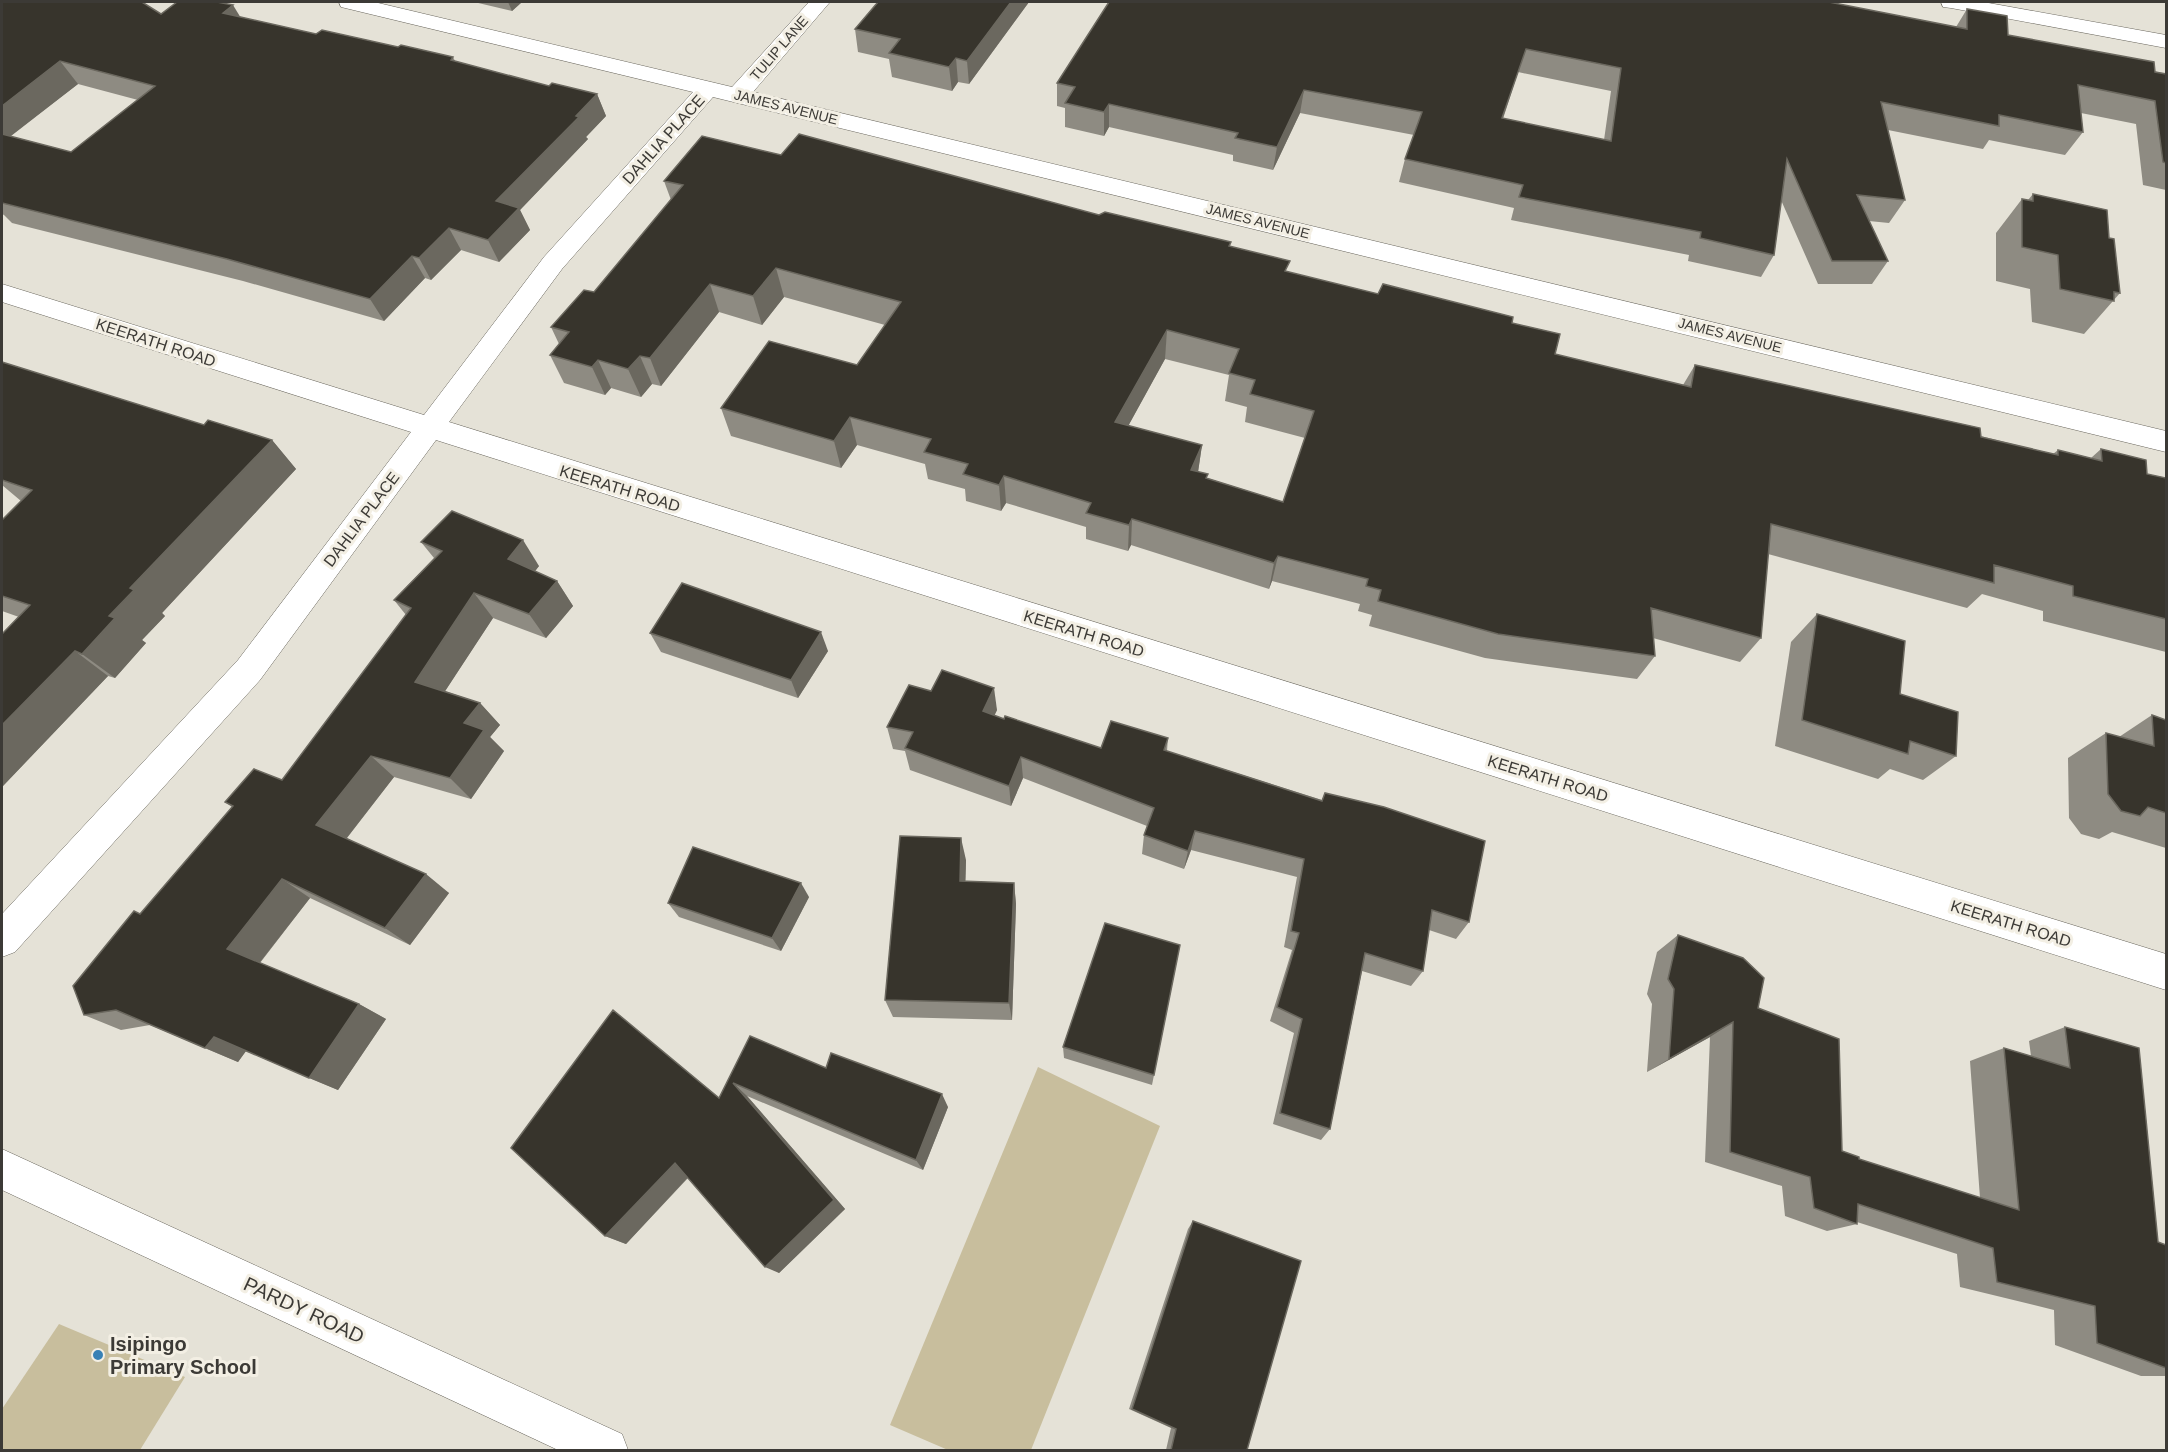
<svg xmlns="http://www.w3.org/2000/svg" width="2168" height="1452" font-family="Arial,sans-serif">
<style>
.green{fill:#c8be9d}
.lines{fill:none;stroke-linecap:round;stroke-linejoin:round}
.minor-casing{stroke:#6a675e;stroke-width:1}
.minor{fill:#fff;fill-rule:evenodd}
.wall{fill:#8e8b82;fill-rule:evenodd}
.shaded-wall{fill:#6b685f}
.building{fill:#37342c;stroke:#6b685f;stroke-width:1.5;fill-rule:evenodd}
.poi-dot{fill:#3881b5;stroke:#f3efe4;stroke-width:2}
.labels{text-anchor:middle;stroke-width:6;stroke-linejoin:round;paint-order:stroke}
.far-street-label{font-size:14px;fill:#3c3a36;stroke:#f3efe4}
.street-label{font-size:16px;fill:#3c3a36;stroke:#f3efe4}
.near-street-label{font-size:20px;fill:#3c3a36;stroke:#f3efe4}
.near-poi-label{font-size:20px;font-weight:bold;fill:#3c3a36;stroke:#f3efe4;text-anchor:start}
</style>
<rect width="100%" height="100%" fill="#e5e2d7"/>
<g class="green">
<path d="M1038,1067L1160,1126L1031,1450H948L890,1425Z"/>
<path d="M59,1324L185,1377L140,1450H2V1409Z"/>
</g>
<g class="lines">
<defs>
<g id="minor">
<path d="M339,2H374L732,87L809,2H830L753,92L2166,431V452L713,97L562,269L449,422L2166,954V990L436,440L260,680L15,952L2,957V914L238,660L411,432L2,302V284L424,415L544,257L693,92L341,7Z"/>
<path d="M1941,2H1983L2166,35V48L1951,8L1943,7Z"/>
<path d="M2,1149L622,1434L628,1450H558L2,1190Z"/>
</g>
</defs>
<use href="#minor" class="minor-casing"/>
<use href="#minor" class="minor"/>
</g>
<g class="wall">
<path d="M2,2L161,14L240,17L316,34L453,57L455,61L549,86L597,94L606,116L586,137L588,139L520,210L530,230L499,262L461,250L431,280L425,278L384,321L243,281L12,223L4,215L2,214ZM78,84L138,100L71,152L10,136Z"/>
<path d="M474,2H522L512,11Z"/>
<path d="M1029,2L969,84L958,82L952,91L892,77L889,59L858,52L855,29Z"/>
<path d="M1109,2L1956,27L1967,9L2008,35L2166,74V190L2143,185L2136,124L2081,113L2083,132L2065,155L1989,140L1983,149L1888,130L1905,200L1889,223L1869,221L1888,261L1872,284H1818L1781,200L1774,255L1761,277L1688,261L1689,255L1511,220L1514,208L1399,182L1405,159L1414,135L1300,113L1273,170L1233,161V155L1109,127L1104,136L1065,127V108L1057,106V83ZM1518,72L1611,91L1604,140L1503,119Z"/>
<path d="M781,155L1099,215L1231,242L1230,246L1288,272L1378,294L1512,323L1555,354L1683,385L1695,365L2053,454L2058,450L2091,458L2101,449L2147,474L2166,478V652L2043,621V611L1982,594L1967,608L1768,554L1761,638L1740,662L1653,638L1655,656L1637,679L1485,658L1369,626L1372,615L1358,611L1360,604L1272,581L1269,589L1131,545L1128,551L1086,539V527L1006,503L1001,511L966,501L965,489L928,479L925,464L857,445L841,468L731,436L721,408L857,365L885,325L784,297L762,325L719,312L661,386L652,384L641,397L611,388L605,395L564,383L550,355L559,344L551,327L594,292L671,200L664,181ZM1165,359L1229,375L1225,401L1247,407L1245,422L1305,438L1283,502L1207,478L1198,472L1202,445L1128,426Z"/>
<path d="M2033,194L2109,238L2120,293L2084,334L2032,322L2030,289L1996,281V233L2022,199L2028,200Z"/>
<path d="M2,362L204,425L272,440L296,469L162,613L165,616L142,640L146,643L115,678L108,676L2,787V634L19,617L2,611V520L21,501L2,485Z"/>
<path d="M421,542L539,566L535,571L557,581L573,606L546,638L493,618L445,691L480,703L500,725L490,737L504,751L471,799L394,777L347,838L449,893L410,945L310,898L260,963L359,1004L386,1019L338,1090L246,1051L238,1062L150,1025L121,1030L84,1015L140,914L232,807L225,802L282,780L406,615L394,600L434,558Z"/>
<path d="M1817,614L1900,694L1956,756L1923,780L1890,769L1878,779L1775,746L1791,642Z"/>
<path d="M650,633L828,651L798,698L661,652Z"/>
<path d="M997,710L994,716L1004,719L1101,748L1168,738L1167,751L1322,800L1325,793L1469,922L1456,939L1429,930L1423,971L1411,986L1362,971L1330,1129L1321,1140L1273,1124L1294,1033L1270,1021L1292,950L1284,947L1297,877L1191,850L1184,869L1142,854L1144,835L1147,826L1023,778L1011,806L910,770L905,751L893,749L887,727Z"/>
<path d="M2152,715L2166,720V848L2112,832L2099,839L2081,834L2069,818L2068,758L2106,733L2119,737Z"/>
<path d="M966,860L965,882L1014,883L1016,904L1012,1020L893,1017L885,1000Z"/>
<path d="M809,897L781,951L679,917L668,903Z"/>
<path d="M1678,935L1758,1008L1842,1151L1859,1159L1980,1198L1970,1061L2004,1048L2031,1056L2029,1041L2065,1027L2158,1242L2166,1245V1376H2141L2055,1345L2054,1310L1960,1287L1957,1254L1857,1222V1224L1827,1231L1785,1216L1782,1186L1705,1162L1710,1037L1647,1072L1652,1004L1647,994L1657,952Z"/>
<path d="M1180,945L1152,1085L1064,1058L1063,1047Z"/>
<path d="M750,1036L826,1068L948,1107L923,1170L747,1096L845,1209L779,1273L688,1178L626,1244L605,1236L719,1098Z"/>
<path d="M1193,1221L1247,1450H1166L1171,1428L1129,1409L1188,1229Z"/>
</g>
<g class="shaded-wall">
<path d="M508,2H522L512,11Z"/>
<path d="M1011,2H1029L969,84L967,61Z"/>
<path d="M233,5L247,28L223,13Z"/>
<path d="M956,58L958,82L952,91L949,67Z"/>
<path d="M60,61L78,84L2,143V106Z"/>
<path d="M1304,90L1300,113L1273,170L1277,147Z"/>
<path d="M597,94L606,116L586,137L588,139L520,210L530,230L499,262L488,240L496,201Z"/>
<path d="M1109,104V127L1104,136V112Z"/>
<path d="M449,228L461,250L431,280L419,258Z"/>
<path d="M412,256L425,278L384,321L370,299Z"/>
<path d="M776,268L784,297L762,325L753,296Z"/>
<path d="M710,284L719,312L661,386L650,358Z"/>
<path d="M1167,330L1165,359L1115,450V422Z"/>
<path d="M640,356L652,384L641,397L628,369Z"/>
<path d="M598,360L611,388L605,395L592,367Z"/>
<path d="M850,417L857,445L841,468L834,441Z"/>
<path d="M272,440L296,469L162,613L165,616L142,640L146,643L115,678L82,654L130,588Z"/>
<path d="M1202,445L1198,472L1191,470Z"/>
<path d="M1004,476L1006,503L1001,511L999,485Z"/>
<path d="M1132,519L1131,545L1128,551L1129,525Z"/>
<path d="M523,540L539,566L525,584L508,559Z"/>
<path d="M1278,556L1272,581L1269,589L1274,563Z"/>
<path d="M557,581L573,606L546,638L529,614Z"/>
<path d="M474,593L493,618L436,705L415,682Z"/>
<path d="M821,632L828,651L798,698L791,680Z"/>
<path d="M75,651L108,676L2,787V725Z"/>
<path d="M994,688L997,710L986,733L983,711Z"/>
<path d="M480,703L500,725L490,737L504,751L471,799L450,778L464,723Z"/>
<path d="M371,756L394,777L342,844L316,825Z"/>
<path d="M1021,757L1023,778L1011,806L1009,786Z"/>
<path d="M1195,831L1191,850L1184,869L1188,851Z"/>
<path d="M961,838L966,860L965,902L960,881Z"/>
<path d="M426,874L449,893L410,945L385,928Z"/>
<path d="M282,879L310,898L257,966L227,949Z"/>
<path d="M801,883L809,897L781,951L772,938Z"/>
<path d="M1014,883L1016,904L1012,1020L1009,1003Z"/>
<path d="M359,1004L386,1019L338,1090L309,1078Z"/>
<path d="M1733,1022L1710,1037L1647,1072L1669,1059Z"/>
<path d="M214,1037L246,1051L238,1062L205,1048Z"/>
<path d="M733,1083L747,1096L845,1209L779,1273L765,1267Z"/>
<path d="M942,1094L948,1107L923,1170L916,1160Z"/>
<path d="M675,1163L692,1173L626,1244L605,1236Z"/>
</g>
<g class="building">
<path d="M2,2H142L161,14L177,2H217L233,5L223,13L316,34L322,30L398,47L401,45L453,57L451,60L549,86L552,83L597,94L576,116L579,117L496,201L519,208L488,240L449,228L419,258L412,256L370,299L227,259L2,203V134L71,152L155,86L60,61L2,106Z"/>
<path d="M878,2H1011L967,61L956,58L949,67L889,53L900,39L855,29Z"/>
<path d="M1109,2H1829L1967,29V9L2007,16L2008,35L2154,62L2155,72L2166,74V163L2163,162L2155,101L2078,85L2083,132L1999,115V126L1881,102L1905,200L1857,195L1888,261H1832L1787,159L1774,255L1700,238L1701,232L1519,197L1523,185L1405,159L1422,112L1304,90L1277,147L1235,138L1238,133L1109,104L1104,112L1065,103L1075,87L1057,83ZM1526,49L1621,68L1611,141L1502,118Z"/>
<path d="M799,134L1099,215L1105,212L1231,242L1229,246L1290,261L1285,271L1378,294L1383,284L1513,317L1512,323L1560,334L1555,354L1691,387L1695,365L1980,428L1981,437L2058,455V450L2102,461L2101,449L2146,460L2147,474L2166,478V619L2073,596V586L1994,565V583L1771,524L1761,638L1651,608L1655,656L1498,634L1378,601L1381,590L1366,586L1368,579L1278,556L1274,563L1132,519L1129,525L1086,513L1091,503L1004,476L999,485L963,474L968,464L924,452L931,439L850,417L834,441L721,408L769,341L857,365L901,302L776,268L753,296L710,284L650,358L640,356L628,369L598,360L592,367L550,355L569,332L551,327L584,290L594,292L683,185L664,181L702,136L781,155ZM1167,330L1239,349L1229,373L1255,380L1250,394L1314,411L1283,502L1206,478L1208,474L1191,470L1202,445L1115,422Z"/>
<path d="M2033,194L2107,210L2109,238L2114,239L2120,293L2114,292V301L2060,289L2058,255L2022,247V199L2033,201Z"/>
<path d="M2,362L204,425L208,420L272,440L130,588L134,590L109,616L115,618L82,654L75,651L2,725V634L30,605L2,596V520L32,490L2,480Z"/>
<path d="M452,511L523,540L508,559L557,581L529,614L474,593L415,682L480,703L464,723L484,730L450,778L371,756L316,825L426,874L385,928L282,879L227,949L359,1004L309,1078L214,1037L205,1048L116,1010L84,1015L73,986L134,911L140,914L233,806L225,802L254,769L282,780L411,608L394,600L442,551L421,542Z"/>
<path d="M682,583L821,632L791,680L650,633Z"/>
<path d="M1817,614L1905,641L1900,694L1958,712L1956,756L1910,741L1908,754L1802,720Z"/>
<path d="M942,670L994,688L983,711L1004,719L1005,716L1101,748L1111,721L1168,738L1164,750L1322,801L1325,793L1384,807L1485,841L1469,922L1432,910L1423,971L1365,953L1330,1129L1280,1113L1302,1019L1277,1007L1299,933L1291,931L1304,859L1195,831L1188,851L1144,835L1154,808L1021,757L1009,786L905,748L913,732L887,727L909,685L931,691Z"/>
<path d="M2152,715L2166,720V813L2148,807L2140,816L2121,811L2108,794L2106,733L2154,746Z"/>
<path d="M900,836L961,838L960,881L1014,883L1009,1003L885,1000Z"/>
<path d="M693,847L801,883L772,938L668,903Z"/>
<path d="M1105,923L1180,945L1154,1075L1063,1047Z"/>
<path d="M1678,935L1743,958L1764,978L1758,1008L1839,1039L1842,1151L1859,1157V1159L2019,1210L2004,1048L2070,1068L2065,1027L2139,1048L2158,1242L2166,1245V1368L2097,1343L2095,1306L1997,1282L1993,1248L1858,1204L1857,1224L1814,1208L1810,1177L1730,1152L1733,1022L1669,1059L1674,989L1668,979Z"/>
<path d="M613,1010L719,1098L750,1036L826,1068L831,1053L942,1094L916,1160L733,1083L834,1200L765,1267L675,1163L605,1236L511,1148Z"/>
<path d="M1193,1221L1301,1261L1247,1450H1171L1176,1429L1132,1409Z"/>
</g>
<circle class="poi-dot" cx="98" cy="1355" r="6"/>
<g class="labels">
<g class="far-street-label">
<text transform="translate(779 48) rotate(-49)" y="5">TULIP LANE</text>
<text transform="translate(786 107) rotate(14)" y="5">JAMES AVENUE</text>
<text transform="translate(1258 221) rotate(14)" y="5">JAMES AVENUE</text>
<text transform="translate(1730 335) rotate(14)" y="5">JAMES AVENUE</text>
</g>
<g class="street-label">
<text transform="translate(663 139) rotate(-48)" y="6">DAHLIA PLACE</text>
<text transform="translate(156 342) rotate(18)" y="6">KEERATH ROAD</text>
<text transform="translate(620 488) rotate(17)" y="6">KEERATH ROAD</text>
<text transform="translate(361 519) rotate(-53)" y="6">DAHLIA PLACE</text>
<text transform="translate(1084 633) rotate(17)" y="6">KEERATH ROAD</text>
<text transform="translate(1548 778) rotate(17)" y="6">KEERATH ROAD</text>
<text transform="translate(2011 923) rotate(17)" y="6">KEERATH ROAD</text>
</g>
<g class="near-street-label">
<text transform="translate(304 1310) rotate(25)" y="7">PARDY ROAD</text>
</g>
<g class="near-poi-label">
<text x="110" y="1351">Isipingo<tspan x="110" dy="23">Primary School</tspan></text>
</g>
</g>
<rect width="2168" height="1452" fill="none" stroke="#3c3a36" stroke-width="6"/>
</svg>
